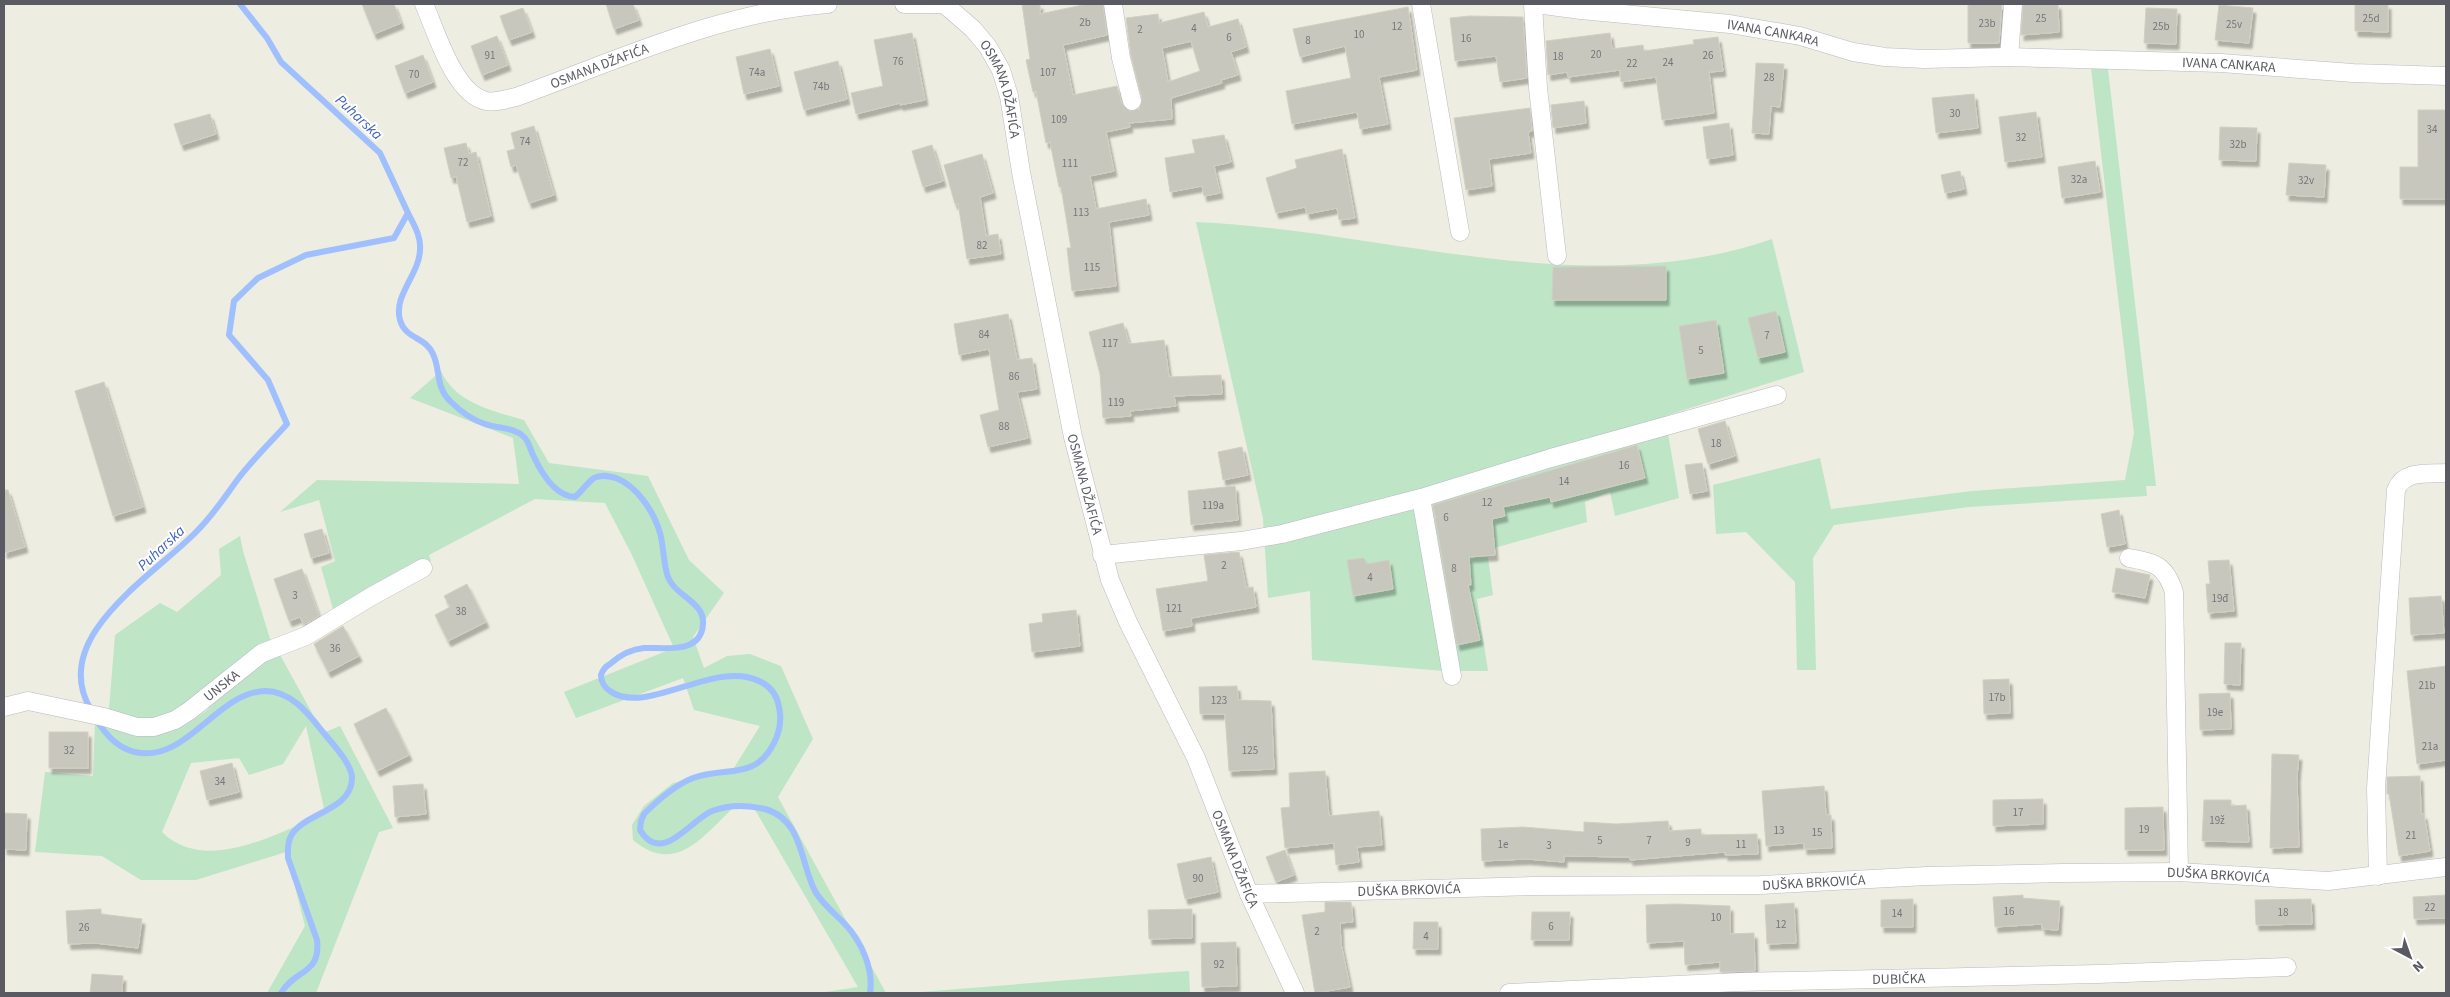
<svg xmlns="http://www.w3.org/2000/svg" width="2450" height="997" font-family="'Source Sans 3',sans-serif">
<style>
.green{fill:#bde5c6;fill-rule:evenodd}
.lines{fill:none;stroke-linecap:round;stroke-linejoin:round}
.stream{stroke:#9fbffe;stroke-width:6}
.building{fill:#c8c7be;stroke:#d1d0bf;fill-rule:evenodd;filter:url(#shadow)}
.street-casing{stroke:#b9bac0;stroke-width:19}
.street{stroke:#fff;stroke-width:18}
.labels{text-anchor:middle;stroke-width:4;stroke-linejoin:round;paint-order:stroke}
.number-label{font-size:11px;fill:#767679}
.street-label{font-size:14px;fill:#5a5b62;stroke:#fff}
.water-label{font-size:15px;font-style:italic;fill:#4263c1;stroke:#fff}
</style>
<defs>
<filter id="shadow"><feDropShadow dx="3" dy="5.5" stdDeviation="1" flood-color="#0004"/></filter>
</defs>
<rect width="100%" height="100%" fill="#edede1"/>
<g class="green">
<path d="M2091,68L2108,69L2156,486H2146L2147,496L1969,507L1834,525L1813,558L1816,670H1797L1795,582L1746,532L1716,534L1713,485L1820,458L1831,509L1972,491L2125,480L2134,433Z"/>
<path d="M1196,222C1385,230 1585,304 1772,239L1804,372L1665,416L1679,498L1615,516L1610,492L1585,502L1587,522L1487,550L1493,595L1477,599L1488,671H1444L1312,660L1310,591L1268,598L1263,518Z"/>
<path d="M441,371C455,403 493,411 524,420L549,463L648,476L689,560L724,593L693,637L704,668L727,656L750,654L781,666L813,739L778,797L886,993H819L858,987L754,808L734,807C703,836 676,876 633,840L632,825L644,806L673,783L734,768L760,726L694,710L683,678L576,718L564,692L674,648L631,553L605,503L535,499L429,555L431,561L335,616L321,567L335,561L319,500L280,512L317,480L519,484L513,438L410,398Z"/>
<path d="M240,536L243,551L271,642L205,692L163,718L129,719L109,709L115,635L160,603L177,612L221,575L219,549Z"/>
<path d="M279,653L323,733L340,726L393,828L379,832L316,993H267L305,926L286,852L196,880H141L102,856L35,852L45,772L93,776L95,723L160,733L182,727L206,711L242,674ZM306,726L325,813C279,833 205,875 162,832L191,763L239,758L249,775L283,764Z"/>
<path d="M1189,971L1190,993H908L1157,973Z"/>
</g>
<g class="lines">
<g class="stream">
<path d="M408,213C414,225 421,236 420,249C420,274 393,295 400,320C405,339 426,337 433,354C441,371 435,387 451,402C460,411 473,420 485,424C499,429 514,427 524,437C530,443 530,450 534,457C542,474 555,496 575,497C582,491 587,483 594,478C601,474 609,476 616,478C637,486 654,512 660,533C664,547 663,563 668,577C675,596 705,602 703,624C701,655 664,647 644,648C632,649 619,656 610,664C606,666 602,671 601,675C601,682 605,688 610,691C646,717 715,659 759,681C770,686 777,695 779,707C782,720 780,731 774,743C755,781 726,766 693,778C675,785 657,801 644,814L641,821L640,830C662,866 690,820 712,811C728,805 748,805 765,809C804,820 800,865 816,893C824,905 835,914 845,924C861,941 874,969 870,993"/>
<path d="M91,710C47,637 155,575 197,531C212,516 223,500 235,483C250,462 270,443 287,424L268,380L229,335L234,301L258,278L306,255L394,238L408,213L380,153L281,62L267,38L240,4"/>
<path d="M96,719C105,734 117,748 135,752C186,764 217,692 265,691C291,691 308,713 322,731C331,742 353,765 352,779C351,811 303,813 291,836C287,843 288,850 288,858L317,940C321,975 295,969 281,993"/>
</g>
</g>
<g class="building">
<path d="M362,4H394L401,23L374,34Z"/>
<path d="M606,4H633L639,20L614,29Z"/>
<path d="M1022,4H1040V14L1087,4H1103L1107,35L1063,45L1073,95L1117,86L1122,104L1130,111L1139,109L1142,99L1131,56L1126,18L1158,14L1159,23L1204,12L1208,27L1238,19L1246,47L1231,52L1238,75L1221,80L1222,83L1171,98L1172,119L1129,123L1130,127L1106,132L1114,171L1090,176L1096,209L1146,199L1149,215L1109,222L1116,286L1072,291L1067,248H1071L1061,187H1059L1050,142L1046,143L1036,91L1033,92L1026,60L1030,59ZM1191,41L1200,71L1168,82L1162,48Z"/>
<path d="M1968,4H2002L1999,43H1968Z"/>
<path d="M2023,4H2058L2059,32L2021,35Z"/>
<path d="M2355,4H2388V32L2355,31Z"/>
<path d="M2219,5L2253,8L2249,43L2215,40Z"/>
<path d="M1408,7L1417,70L1379,77L1388,124L1360,129L1357,112L1292,124L1286,91L1351,78L1345,46L1300,57L1293,29Z"/>
<path d="M523,8L532,32L509,40L500,16Z"/>
<path d="M2146,8L2177,9L2176,44L2144,43Z"/>
<path d="M1469,16L1523,17L1527,78L1500,82L1496,56L1455,61L1450,18Z"/>
<path d="M912,33L925,100L900,105V103L856,114L851,93L883,86L874,40Z"/>
<path d="M1610,33L1612,49L1643,45L1644,51L1694,44L1693,40L1718,37L1723,71L1709,72L1714,113L1662,120L1656,77L1621,82L1620,70L1568,77L1567,72L1548,75L1546,41Z"/>
<path d="M497,36L508,65L482,75L471,46Z"/>
<path d="M770,49L779,86L744,94L736,57Z"/>
<path d="M423,55L433,82L405,93L395,66Z"/>
<path d="M838,61L847,99L804,110L794,72Z"/>
<path d="M1756,63L1784,64L1780,107L1771,106L1769,134L1752,133Z"/>
<path d="M1974,94L1978,128L1936,133L1932,98Z"/>
<path d="M1584,101L1586,123L1553,128L1551,105Z"/>
<path d="M1530,108L1532,131L1528,132L1531,153L1489,159L1492,186L1466,190L1454,118Z"/>
<path d="M2418,110H2446V199H2400V167H2418Z"/>
<path d="M2036,112L2042,157L2005,162L1999,117Z"/>
<path d="M210,114L216,134L181,145L174,124Z"/>
<path d="M1729,123L1733,155L1707,159L1703,127Z"/>
<path d="M534,126L554,195L529,203L516,165L511,167L507,151L515,149L511,133Z"/>
<path d="M2220,127L2257,128L2256,161L2219,160Z"/>
<path d="M1224,135L1231,162L1214,166L1220,193L1204,196L1202,186L1170,192L1165,158L1195,153L1192,140Z"/>
<path d="M466,143L469,154L476,152L491,216L467,222L456,176L451,178L444,148Z"/>
<path d="M932,145L943,181L923,187L912,151Z"/>
<path d="M1342,149L1355,218L1339,220L1337,208L1307,214L1305,207L1276,213L1266,178L1297,168L1295,160Z"/>
<path d="M982,154L993,193L980,197L986,236L998,234L1001,254L967,259L958,203L955,204L944,165Z"/>
<path d="M2095,161L2100,192L2062,198L2058,167Z"/>
<path d="M2289,163L2326,165L2324,197L2286,195Z"/>
<path d="M1960,171L1964,189L1945,193L1941,175Z"/>
<path d="M1666,266V300H1552L1553,267Z"/>
<path d="M1776,311L1785,352L1758,358L1748,318Z"/>
<path d="M1008,314L1017,360L1032,358L1037,389L1017,392L1028,438L988,447L980,415L999,410L989,349L959,355L954,324Z"/>
<path d="M1716,320L1724,373L1687,379L1679,326Z"/>
<path d="M1123,323L1129,344L1164,340L1169,377L1221,375L1222,394L1174,396L1176,406L1130,411L1131,416L1103,418L1100,374L1089,332Z"/>
<path d="M104,382L143,507L113,516L75,391Z"/>
<path d="M1725,421L1735,456L1708,464L1698,429Z"/>
<path d="M1637,445L1645,478L1551,502L1550,497L1503,507L1505,516L1492,519L1495,555L1469,557L1471,585H1468L1480,640L1457,645L1433,505Z"/>
<path d="M1242,447L1248,475L1223,480L1218,452Z"/>
<path d="M1702,463L1707,491L1690,494L1685,465Z"/>
<path d="M1235,486L1238,520L1191,525L1188,491Z"/>
<path d="M4,490H8L25,547L4,553Z"/>
<path d="M2119,510L2125,544L2107,547L2101,514Z"/>
<path d="M322,529L329,553L311,558L304,534Z"/>
<path d="M1239,552L1246,588L1253,587L1256,607L1191,618L1192,626L1163,631L1156,589L1208,581L1204,555Z"/>
<path d="M1364,558L1367,564L1389,560L1393,589L1353,596L1347,560Z"/>
<path d="M2229,560L2234,611L2208,613L2206,584H2210L2208,561Z"/>
<path d="M2116,568L2150,575L2145,598L2112,592Z"/>
<path d="M302,569L319,616L304,625L300,617L289,621L274,579Z"/>
<path d="M467,584L486,622L448,641L435,615L450,607L444,596Z"/>
<path d="M2441,596L2444,633L2411,635L2409,598Z"/>
<path d="M1076,610L1080,646L1032,652L1029,624L1043,622L1042,614Z"/>
<path d="M343,626L359,656L328,672L314,644Z"/>
<path d="M2225,643H2241L2240,685L2224,684Z"/>
<path d="M2446,666V760L2417,764L2407,671Z"/>
<path d="M2009,679L2010,713L1984,714L1983,680Z"/>
<path d="M1237,686L1238,700L1271,701L1274,769L1229,771L1225,714H1200L1199,687Z"/>
<path d="M2230,693L2231,729L2200,730L2199,694Z"/>
<path d="M386,708L409,755L377,771L354,724Z"/>
<rect x="49" y="732" width="39" height="36"/>
<path d="M2272,754L2299,755L2297,777L2299,847L2270,848Z"/>
<path d="M232,763L239,792L207,800L200,771Z"/>
<path d="M1325,771L1329,816L1379,811L1382,845L1357,847L1359,862L1336,865L1334,843L1285,848L1281,808L1290,807L1289,773Z"/>
<path d="M2420,776L2421,814H2424L2430,851L2399,856L2389,794H2387V777Z"/>
<path d="M423,784L426,814L395,817L393,786Z"/>
<path d="M1824,786L1826,815H1831L1832,848L1804,849V843L1766,846L1762,791Z"/>
<path d="M2043,799V824L1993,826V800Z"/>
<path d="M2204,800H2231V806L2246,805L2249,842L2202,841Z"/>
<path d="M2163,807L2164,850H2125V808Z"/>
<path d="M4,813L27,814L26,850L4,849Z"/>
<path d="M1668,821L1669,831L1701,829V835L1757,834L1758,854L1725,855V852L1630,860V857L1564,856V862L1527,859L1482,861L1481,829L1523,827L1584,832V822L1616,824Z"/>
<path d="M1285,850L1294,875L1276,882L1266,857Z"/>
<path d="M1211,857L1218,892L1185,899L1177,864Z"/>
<path d="M2023,895V898L2060,901L2058,930L2042,929V924L1995,927L1993,897Z"/>
<path d="M2446,895V918L2414,919L2413,897Z"/>
<path d="M1913,899V927H1881V900Z"/>
<path d="M2311,899L2312,924L2256,925L2255,900Z"/>
<path d="M1325,902H1351L1353,922L1340,923L1341,944L1350,987L1315,993L1302,915L1325,912Z"/>
<path d="M1794,903L1796,943L1767,944L1765,905Z"/>
<path d="M1676,904L1730,906V934L1754,933L1755,971L1720,972V962L1685,965L1684,941L1647,943L1646,905Z"/>
<path d="M101,909V914L142,919L138,948L95,943L68,944L66,911Z"/>
<path d="M1192,909V938L1149,939L1148,910Z"/>
<path d="M1532,912H1570L1569,940H1531Z"/>
<path d="M1414,922H1438V949H1413Z"/>
<path d="M1236,942L1237,986L1202,987L1201,943Z"/>
<path d="M92,974L123,976L122,993H90Z"/>
</g>
<g class="lines">
<defs>
<g id="street">
<path id="s1" d="M424,4C436,31 454,94 486,101C496,103 506,99 516,97C615,61 723,11 828,4"/>
<path id="s2" d="M904,4H944L973,29L988,47L1001,70L1009,96L1021,172L1073,437L1110,580L1128,622L1196,758L1249,894L1295,993"/>
<path d="M1113,4L1121,58L1132,101"/>
<path d="M1421,4L1460,232"/>
<path d="M1533,4L1538,88L1557,256"/>
<path id="s3" d="M1536,4L1581,10L1730,24L1800,36L1853,52L1885,57L1924,59L2009,57L2221,63L2353,73L2446,76"/>
<path d="M2009,57L2013,4"/>
<path d="M1421,498L1452,676"/>
<path d="M1102,555L1241,541L1282,534L1421,498L1551,458L1777,395"/>
<path d="M2129,558C2156,563 2165,565 2174,592L2179,872"/>
<path id="s4" d="M4,707L28,701L104,717L137,727H154L175,720L189,711L262,653L306,636L372,596L423,568"/>
<path d="M2378,876L2376,788L2396,490C2404,470 2427,474 2446,473"/>
<path id="s5" d="M1249,894L1533,886L1761,885L1927,876L2063,873L2179,872L2328,881L2446,867"/>
<path id="s6" d="M1509,993L1739,982L2098,974L2287,967"/>
</g>
</defs>
<use href="#street" class="street-casing"/>
<use href="#street" class="street"/>
</g>
<g class="labels">
<g class="number-label">
<text x="2041" y="22">25</text>
<text x="2371" y="22">25d</text>
<text x="1085" y="26">2b</text>
<text x="1987" y="27">23b</text>
<text x="2234" y="28">25v</text>
<text x="1397" y="30">12</text>
<text x="2161" y="30">25b</text>
<text x="1194" y="32">4</text>
<text x="1140" y="33">2</text>
<text x="1359" y="38">10</text>
<text x="1229" y="41">6</text>
<text x="1466" y="42">16</text>
<text x="1308" y="44">8</text>
<text x="1596" y="58">20</text>
<text x="490" y="59">91</text>
<text x="1708" y="59">26</text>
<text x="1558" y="60">18</text>
<text x="898" y="65">76</text>
<text x="1668" y="66">24</text>
<text x="1632" y="67">22</text>
<text x="757" y="76">74a</text>
<text x="1048" y="76">107</text>
<text x="414" y="78">70</text>
<text x="1769" y="81">28</text>
<text x="821" y="90">74b</text>
<text x="1955" y="117">30</text>
<text x="1059" y="123">109</text>
<text x="2432" y="133">34</text>
<text x="2021" y="141">32</text>
<text x="525" y="145">74</text>
<text x="2238" y="148">32b</text>
<text x="463" y="166">72</text>
<text x="1070" y="167">111</text>
<text x="2079" y="183">32a</text>
<text x="2306" y="184">32v</text>
<text x="1081" y="216">113</text>
<text x="982" y="249">82</text>
<text x="1092" y="271">115</text>
<text x="984" y="338">84</text>
<text x="1767" y="339">7</text>
<text x="1110" y="347">117</text>
<text x="1701" y="354">5</text>
<text x="1014" y="380">86</text>
<text x="1116" y="406">119</text>
<text x="1004" y="430">88</text>
<text x="1716" y="447">18</text>
<text x="1624" y="469">16</text>
<text x="1564" y="485">14</text>
<text x="1487" y="506">12</text>
<text x="1213" y="509">119a</text>
<text x="1446" y="521">6</text>
<text x="1224" y="569">2</text>
<text x="1454" y="572">8</text>
<text x="1370" y="581">4</text>
<text x="295" y="599">3</text>
<text x="2220" y="602">19đ</text>
<text x="1174" y="612">121</text>
<text x="461" y="615">38</text>
<text x="335" y="652">36</text>
<text x="2427" y="689">21b</text>
<text x="1997" y="701">17b</text>
<text x="1219" y="704">123</text>
<text x="2215" y="716">19e</text>
<text x="2430" y="750">21a</text>
<text x="69" y="754">32</text>
<text x="1250" y="754">125</text>
<text x="220" y="785">34</text>
<text x="2018" y="816">17</text>
<text x="2217" y="824">19ž</text>
<text x="2144" y="833">19</text>
<text x="1779" y="834">13</text>
<text x="1817" y="836">15</text>
<text x="2411" y="839">21</text>
<text x="1600" y="844">5</text>
<text x="1649" y="844">7</text>
<text x="1688" y="846">9</text>
<text x="1503" y="848">1e</text>
<text x="1741" y="848">11</text>
<text x="1549" y="849">3</text>
<text x="1198" y="882">90</text>
<text x="2430" y="911">22</text>
<text x="2009" y="915">16</text>
<text x="2283" y="916">18</text>
<text x="1897" y="917">14</text>
<text x="1716" y="921">10</text>
<text x="1781" y="928">12</text>
<text x="1551" y="930">6</text>
<text x="84" y="931">26</text>
<text x="1317" y="935">2</text>
<text x="1426" y="940">4</text>
<text x="1219" y="968">92</text>
</g>
<g class="street-label">
<text dy="5" stroke="none"><textPath href="#s3" startOffset="239">IVANA CANKARA</textPath></text>
<text dy="5" stroke="none"><textPath href="#s3" startOffset="698">IVANA CANKARA</textPath></text>
<text dy="5" stroke="none"><textPath href="#s1" startOffset="238">OSMANA DŽAFIĆA</textPath></text>
<text dy="5" stroke="none"><textPath href="#s2" startOffset="146">OSMANA DŽAFIĆA</textPath></text>
<text dy="5" stroke="none"><textPath href="#s2" startOffset="551">OSMANA DŽAFIĆA</textPath></text>
<text dy="5" stroke="none"><textPath href="#s4" startOffset="234">UNSKA</textPath></text>
<text dy="5" stroke="none"><textPath href="#s2" startOffset="956">OSMANA DŽAFIĆA</textPath></text>
<text dy="5" stroke="none"><textPath href="#s5" startOffset="970">DUŠKA BRKOVIĆA</textPath></text>
<text dy="5" stroke="none"><textPath href="#s5" startOffset="565">DUŠKA BRKOVIĆA</textPath></text>
<text dy="5" stroke="none"><textPath href="#s5" startOffset="160">DUŠKA BRKOVIĆA</textPath></text>
<text dy="5" stroke="none"><textPath href="#s6" startOffset="390">DUBIČKA</textPath></text>
</g>
<g class="water-label">
<text transform="translate(359 117) rotate(43)" y="5">Puharska</text>
<text transform="translate(161 548) rotate(-43)" y="5">Puharska</text>
</g>
</g>
<rect width="2450" height="997" fill="none" stroke="#5a5b62" stroke-width="10"/>
<g transform="translate(2410 957) rotate(139)" stroke="#ffffff" stroke-width="4" paint-order="stroke">
<path d="M0-4L9 19L0 12L-9 19Z" fill="#5a5b62"/>
<text y="-8" font-size="14" font-weight="bold" text-anchor="middle" fill="#5a5b62">N</text>
</g>
</svg>
